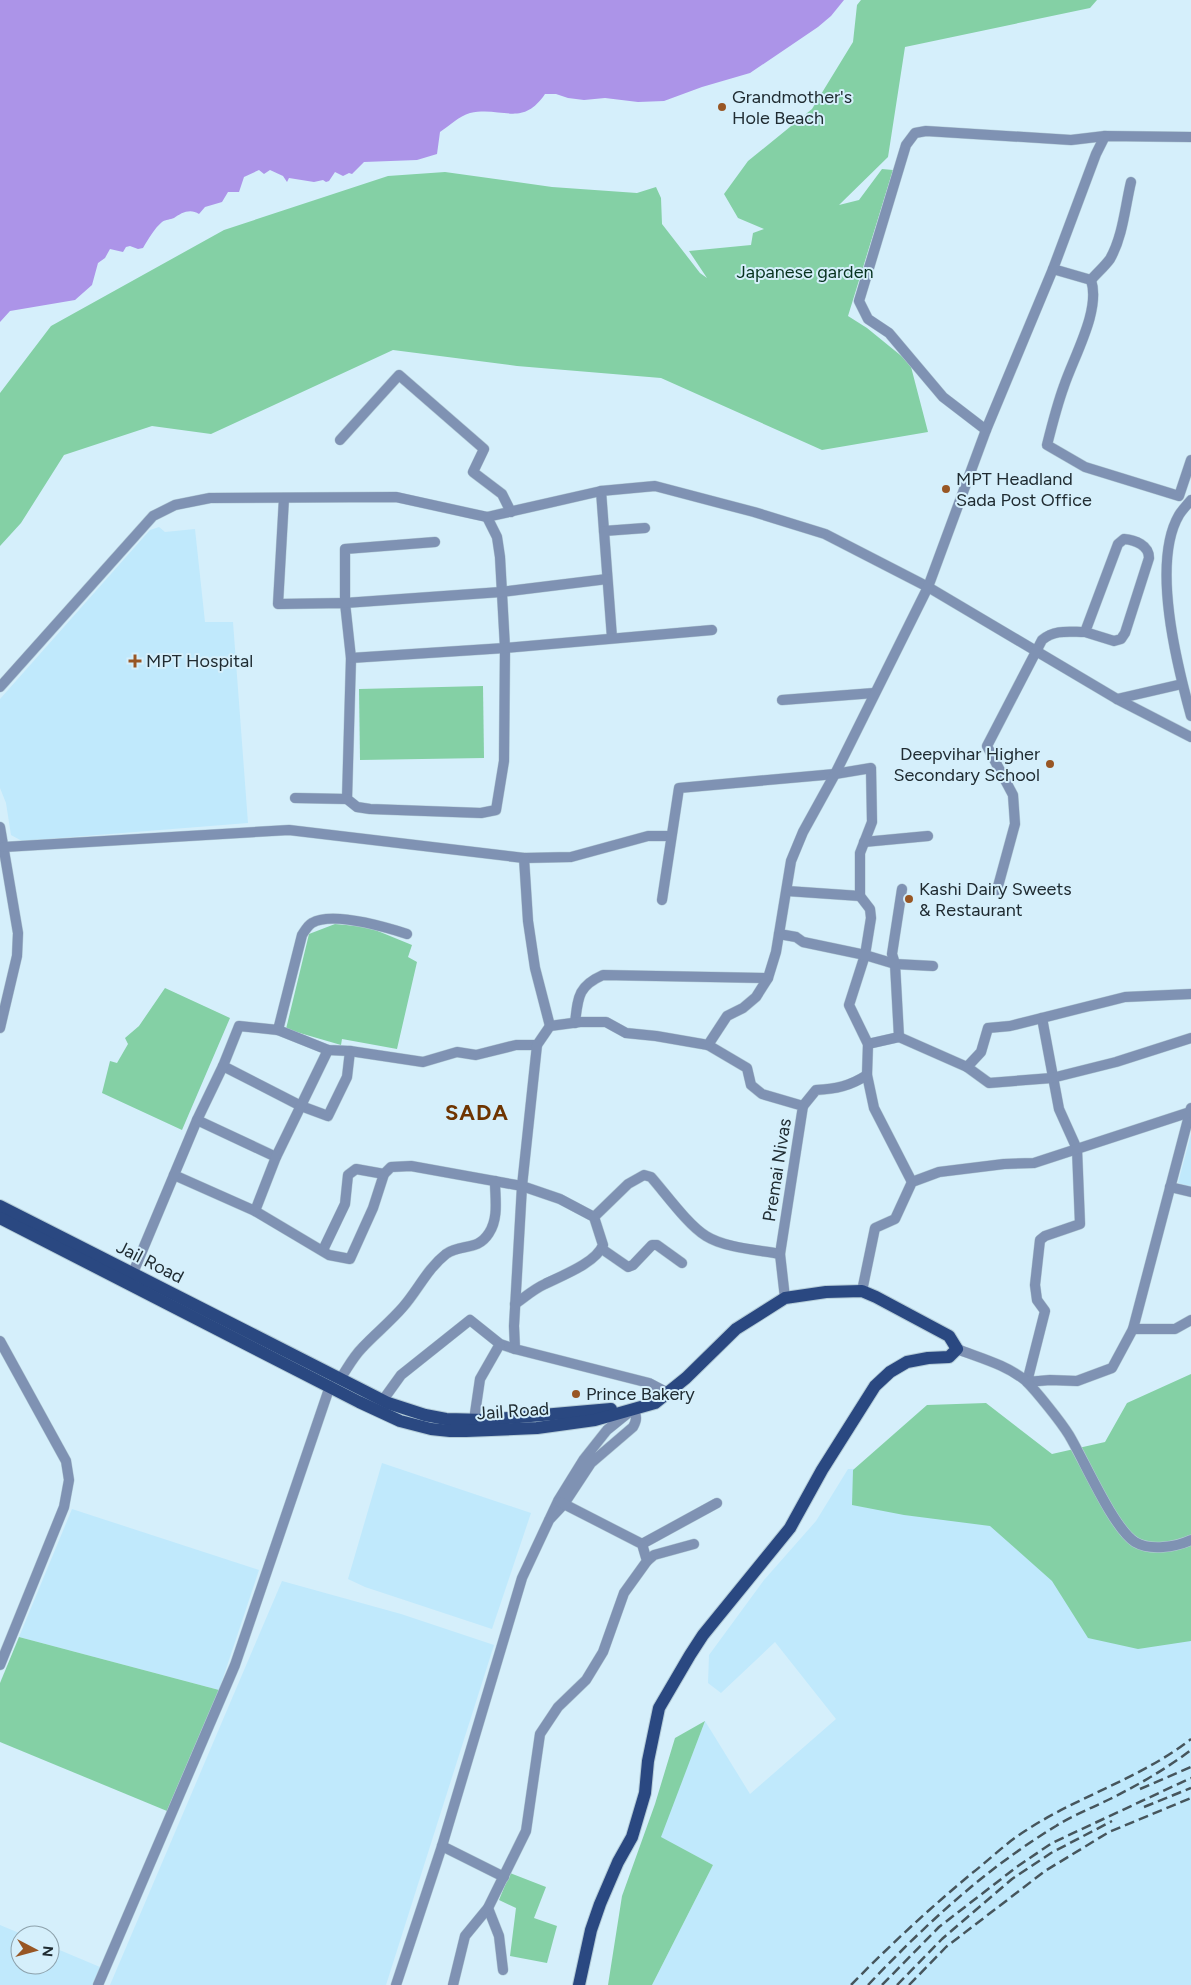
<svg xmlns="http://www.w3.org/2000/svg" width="1191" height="1985" font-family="Figtree,sans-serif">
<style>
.built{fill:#c0e9fc}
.green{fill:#84d0a5}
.water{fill:#ac94e8}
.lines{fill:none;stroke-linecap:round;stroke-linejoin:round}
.minor-casing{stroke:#b4ccd7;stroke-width:11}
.major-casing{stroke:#b4ccd7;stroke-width:14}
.minor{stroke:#7f92b3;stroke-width:10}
.major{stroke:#2a4881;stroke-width:12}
.rail{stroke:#46555c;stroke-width:2.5;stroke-dasharray:10 5;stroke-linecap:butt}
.poi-dot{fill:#985624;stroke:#d5effb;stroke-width:2}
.labels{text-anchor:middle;stroke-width:4;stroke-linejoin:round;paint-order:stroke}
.poi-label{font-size:18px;fill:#202c32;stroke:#d5effb;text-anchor:start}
.park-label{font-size:18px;fill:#083420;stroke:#d5effb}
.street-label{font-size:18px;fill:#202c32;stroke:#d5effb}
.district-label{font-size:22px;font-weight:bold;letter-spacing:1px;fill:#6e3400;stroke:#d5effb}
</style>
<rect width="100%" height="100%" fill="#d5effb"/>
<g class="built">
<path d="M159,527L165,532L195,529L205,622H233L248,823L22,841L11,835L6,803L0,788V699L150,530Z"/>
<path d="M1191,1134V1187L1178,1183Z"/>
<path d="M382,1463L531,1513L492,1629L365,1587L348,1579Z"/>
<path d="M960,1467L1191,1636V1985H652L713,1865L660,1837L705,1721L750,1794L836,1719L775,1642L721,1693L708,1683L709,1655L764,1580L816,1521L848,1469Z"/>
<path d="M72,1509L259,1570L219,1690L19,1637Z"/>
<path d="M282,1581L401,1614L494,1645L386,1985H110Z"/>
<path d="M0,1925L24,1935H20V1965H50V1946L100,1967L93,1985H0Z"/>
</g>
<g class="green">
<path d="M861,0H1097L1090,8L905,47L888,157L839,205L859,200L882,169L893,170L848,316L867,328L910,363L928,432L822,450L661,378L517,366L393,350L211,434L152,426L64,455L21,523L0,546V393L51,326L224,230L388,176L445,172L552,187L637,193L656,187L661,198L662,224L700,273L707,278L689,251L751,245L753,233L764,229L738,218L724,194L748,161L812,109L853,42L857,5Z"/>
<path d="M483,686L484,758L360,760L359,689Z"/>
<path d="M335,924L368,927L412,945L408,957L417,962L397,1049L342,1039L341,1045L286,1029L309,934Z"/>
<path d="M165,988L230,1018L182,1130L102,1093L110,1061L117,1063L128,1044L125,1038L139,1026Z"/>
<path d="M1191,1374V1641L1138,1649L1088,1638L1052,1581L990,1526L904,1515L852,1505L853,1470L927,1405L986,1403L1052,1454L1105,1442L1127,1403Z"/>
<path d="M19,1637L219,1690L167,1811L0,1742V1683Z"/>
<path d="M705,1721L661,1837L713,1865L652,1985H608L622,1896L655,1804L675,1738Z"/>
<path d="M510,1873L546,1887L534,1918L557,1926L547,1963L510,1956L516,1908L499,1900Z"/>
</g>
<path class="water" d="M0,0H844L831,16L818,27L750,73L702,87L664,101L638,102L605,98L584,100L568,98L556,94H545C522,128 503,106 470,113C459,116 449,126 440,132L437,154L417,160L364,162L352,174L349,173L343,176L335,172L329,181L326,182L323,180L314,182L289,178L287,182L283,176L270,170L264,174L259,170L244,177L239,192H228L222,202L205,207L199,214C190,208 181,213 174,218C170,220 166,219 162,222C154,229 149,238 143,248L138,249L130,246L126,247L123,252L110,249L105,258L98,263L92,285L75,300L10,311L0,322Z"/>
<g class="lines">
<defs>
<g id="minor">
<path d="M1053,269L1091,280"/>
<path d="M1091,280C1101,310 1074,356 1064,386C1057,405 1052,425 1047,445L1085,467L1179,496L1191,460"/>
<path d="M1091,280C1097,273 1105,266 1110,259C1123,236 1125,207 1131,182"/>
<path d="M986,430L943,397L889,333L868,319L859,301L906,145L915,133L926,131L1071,140L1105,136L1191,137"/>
<path d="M340,440L399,375L484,449L473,472L502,494L511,512"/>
<path d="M601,491L604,531L645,528"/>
<path d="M284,498L278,604L345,603L351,658L347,799L357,807L370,809L481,813L496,810L504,761L505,648L500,557L497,537L487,517"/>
<path d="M1191,500C1187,505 1182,510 1179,515C1151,563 1177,665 1191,716"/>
<path d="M604,531L612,638"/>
<path d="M435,542L345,549V603L501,592L607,579"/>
<path d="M351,658L505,648L712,630"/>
<path d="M0,687L153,516L175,505L210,498L396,497L487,517L601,491L655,486L754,512L825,534L928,587L1117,699L1191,737"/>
<path d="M1117,699L1182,684"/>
<path d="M782,700L874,693"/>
<path d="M295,798L347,799"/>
<path d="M0,827L18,933L17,956L0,1028"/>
<path d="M864,842L928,836"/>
<path d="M4,847L289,830L524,858L571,857L648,836H671"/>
<path d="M524,858L528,921L535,968L550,1026"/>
<path d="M997,890L1015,824L1013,795L987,746L1042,640C1055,629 1069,632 1085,632L1118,544L1124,539C1135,540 1149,545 1149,558L1125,633L1121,639L1114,641L1085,632"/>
<path d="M787,891L860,896"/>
<path d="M662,900L679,788L835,774L871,768L872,822L860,853V896L870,909L871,918L865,955L849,1005L868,1044L867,1075L874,1108L912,1182"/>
<path d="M779,934L796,937L803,942L865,955L895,964L933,966"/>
<path d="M1042,1018L1059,1109L1077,1149L1080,1224L1045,1236L1040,1240L1035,1285L1037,1300L1045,1311L1027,1382L1050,1380L1077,1381L1112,1368L1133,1329L1191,1108"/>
<path d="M575,1023C578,997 578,986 603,975L768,978"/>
<path d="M278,1030L328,1050L350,1051L423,1062L457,1052L476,1055L516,1045H537"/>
<path d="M899,1037L895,964L892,954L902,889"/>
<path d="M868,1044L899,1037L967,1067L989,1083L1052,1078L1116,1062L1191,1038"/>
<path d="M708,1045L747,1068L751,1085L762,1094L803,1106L780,1254L785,1298"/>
<path d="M223,1066L301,1106L328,1116L347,1077L350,1051"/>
<path d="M967,1067L981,1052L988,1028L1010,1026L1125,997L1191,994"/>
<path d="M803,1106L816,1090C836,1089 850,1086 867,1075"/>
<path d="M197,1120L276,1157"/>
<path d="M174,1175L255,1211L329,1255L350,1259L373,1208L384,1174L391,1167L411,1166L522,1186L560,1199L594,1217L603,1245C596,1263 561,1276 545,1284C534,1289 525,1297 515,1304"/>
<path d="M1170,1187L1191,1192"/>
<path d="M255,1211L276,1157L328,1050"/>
<path d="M594,1217L628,1184L644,1175L651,1177C666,1194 688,1225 706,1236C725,1248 759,1250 780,1254"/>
<path d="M602,1249L628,1267L633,1265L652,1245H657L682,1263"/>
<path d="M323,1250L345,1204L348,1175L356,1169L384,1174"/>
<path d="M130,1280L197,1120L223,1066L239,1026L278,1030L302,935C304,932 308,925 312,923C333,911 385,927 407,934"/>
<path d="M862,1291L875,1228L895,1219L912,1182L939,1172L1004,1164L1034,1163L1190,1112"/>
<path d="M1133,1329H1175L1191,1320"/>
<path d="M0,1341L66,1461L69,1480L64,1507L0,1665"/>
<path d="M957,1349C980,1358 1007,1365 1026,1381C1037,1392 1061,1422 1069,1435C1084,1460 1113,1528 1135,1542C1150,1551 1176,1547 1191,1540"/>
<path d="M340,1379C347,1369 353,1357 362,1348C375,1334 390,1322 403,1307C418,1290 427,1269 446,1254C461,1243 477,1252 489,1233C499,1218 495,1198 495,1181"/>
<path d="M668,1393L649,1383L515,1349L514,1326L522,1186L537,1045L550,1026L580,1022H606L626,1033L656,1036L708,1045L727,1016L743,1008L756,997L768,978L776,952L791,861L803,832L835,774L928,587L986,430L1053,269L1096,154L1105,136"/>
<path d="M383,1400L401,1375L470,1320L500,1344L515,1349"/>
<path d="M474,1420L480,1379L500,1344"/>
<path d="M642,1544L717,1503"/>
<path d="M647,1561L654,1555L694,1544"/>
<path d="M442,1846L504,1877"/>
<path d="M488,1908L499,1936L503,1970"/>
<path d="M98,1985L235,1665L330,1386"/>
<path d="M396,1985L442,1846L522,1578L558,1501L584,1459L607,1430L633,1409C637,1416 637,1420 633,1427L591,1463L564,1504L549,1520"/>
<path d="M453,1985L465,1936L488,1908L526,1831L540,1734L558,1707L586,1680L603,1652L624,1593L647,1561L642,1544L560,1502"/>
</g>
<g id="major">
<path d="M0,1206L388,1403L425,1415L446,1419L486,1420L611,1409"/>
<path d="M0,1218L359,1402L400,1421L431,1429L450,1431H466L537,1428L595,1420L655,1403L686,1378L736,1329L785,1298L826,1292L862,1291L876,1297L949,1336L957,1349L949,1357L928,1358L907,1362L890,1372L875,1386L822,1470L790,1528L703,1635L690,1655L659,1708L648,1761L645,1793L632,1837L618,1862L600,1904L591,1930L579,1985"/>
</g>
</defs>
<use href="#minor" class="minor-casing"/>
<use href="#major" class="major-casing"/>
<use href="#minor" class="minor"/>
<use href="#major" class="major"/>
<g class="rail">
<path d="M1140,1789L1191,1767"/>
<path d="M1144,1807L1191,1788"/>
<path d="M851,1985C889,1946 929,1909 971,1874C989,1860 1006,1843 1025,1831C1078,1796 1140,1779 1191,1739"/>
<path d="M868,1985C925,1925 985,1869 1056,1826C1073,1815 1092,1808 1110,1799C1138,1785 1166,1769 1191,1750"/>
<path d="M882,1985L939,1927L1018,1866L1052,1843L1191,1778"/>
<path d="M897,1985L942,1939L1012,1879L1051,1853L1112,1821"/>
<path d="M909,1985L946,1947L1045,1871L1109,1832L1191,1798"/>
</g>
</g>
<g class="poi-dot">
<circle cx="722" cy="107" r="5"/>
<circle cx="946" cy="489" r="5"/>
<path d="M132.5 653.5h5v5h5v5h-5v5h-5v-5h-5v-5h5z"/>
<circle cx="1050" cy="764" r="5"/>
<circle cx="909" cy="899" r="5"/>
<circle cx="576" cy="1394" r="5"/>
</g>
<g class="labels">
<g class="poi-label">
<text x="732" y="103">Grandmother's<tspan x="732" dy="21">Hole Beach</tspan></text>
<text x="956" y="485">MPT Headland<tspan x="956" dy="21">Sada Post Office</tspan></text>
<text x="146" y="667">MPT Hospital</text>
<text x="1040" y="760" text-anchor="end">Deepvihar Higher<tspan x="1040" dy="21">Secondary School</tspan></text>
<text x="919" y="895">Kashi Dairy Sweets<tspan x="919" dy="21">&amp; Restaurant</tspan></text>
<text x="586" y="1400">Prince Bakery</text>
</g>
<g class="park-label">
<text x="805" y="278">Japanese garden</text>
</g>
<g class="street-label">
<text transform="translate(777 1170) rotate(-81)" y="6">Premai Nivas</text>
<text transform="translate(150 1262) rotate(27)" y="6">Jail Road</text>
<text transform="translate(513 1411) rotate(-4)" y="6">Jail Road</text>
</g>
<g class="district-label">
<text x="477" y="1120">SADA</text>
</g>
</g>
<g transform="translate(35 1950) rotate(96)"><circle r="24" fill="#d5effb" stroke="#8da1ab"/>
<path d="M0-4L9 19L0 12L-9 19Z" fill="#985624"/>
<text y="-8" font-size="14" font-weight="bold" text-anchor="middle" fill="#202c32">N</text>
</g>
</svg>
